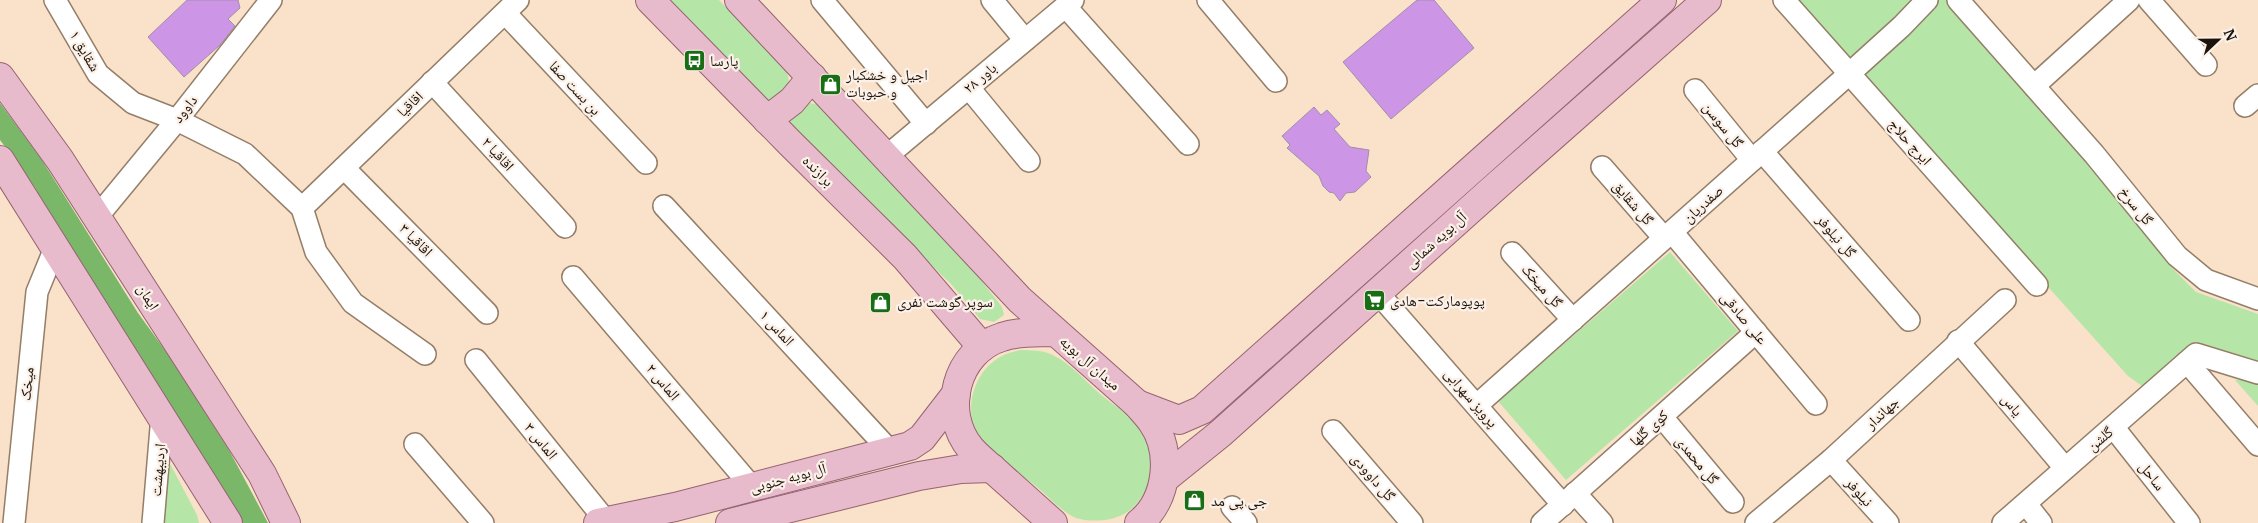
<svg xmlns="http://www.w3.org/2000/svg" width="2258" height="523" font-family="Merriweather,'Noto Naskh Arabic',serif">
<style>
.green{fill:#b6e5a8}
.forest{fill:#7ab768}
.building{fill:#cc95e6;stroke:#a08fa8}
.lines{fill:none;stroke-linecap:round;stroke-linejoin:round}
.minor-casing{stroke:#947e68;stroke-width:24}
.major-casing{stroke:#956371;stroke-width:30}
.minor{stroke:#fff;stroke-width:21}
.major{stroke:#e7bbcb;stroke-width:28}
.labels{text-anchor:middle;stroke-width:4.5;stroke-linejoin:round;paint-order:stroke}
.street-label{font-size:15px;fill:#1b120a;stroke:#fbf1e8}
.poi-label{font-size:15px;fill:#1b120a;stroke:#fbf1e8;text-anchor:start}
</style>
<rect width="100%" height="100%" fill="#fae1c9"/>
<g class="green">
<path d="M665,0H719L787,72L790,85L779,97L764,102Z"/>
<path d="M1797,0H1949L2110,188L2172,268L2196,292L2258,314V366L2196,348L2142,386L2128,376L1955,183Z"/>
<path d="M804,102L820,105L977,275L1002,307L1004,315L994,322L980,319L952,285L789,126L794,110Z"/>
<path d="M1670,252L1738,331L1566,480L1498,401Z"/>
<path d="M1020,350C1026,350 1033,350 1039,351C1063,354 1083,379 1100,394C1113,405 1131,415 1141,429C1161,454 1154,490 1130,510C1117,521 1092,523 1076,518C1062,512 1049,497 1037,487C1019,473 997,459 982,441C961,415 972,371 1002,356C1007,353 1014,352 1020,350Z"/>
<path d="M2247,379L2258,381V406L2235,380Z"/>
<path d="M167,458L197,515L199,523H161Z"/>
</g>
<path class="forest" d="M0,103L40,157L138,313L172,360L229,450L268,523H233L112,325L34,186L0,140Z"/>
<g class="building">
<path d="M187,0H238L240,8L228,19L235,26L220,45L184,77L148,37Z"/>
<path d="M1417,0H1434L1474,48L1391,119L1343,62Z"/>
<path d="M1314,107L1321,115L1327,110L1340,124L1334,129L1350,147L1369,150L1366,171L1371,177L1355,192L1346,193L1340,201L1334,193L1329,192L1323,186L1319,176L1287,148L1290,145L1282,136Z"/>
</g>
<g class="lines">
<defs>
<g id="minor">
<path d="M55,0L98,74L133,103L177,120L245,154L302,208L316,252L353,303L425,354"/>
<path d="M822,0L926,124"/>
<path d="M992,0L1025,40"/>
<path d="M1208,0L1276,81"/>
<path d="M1784,0L2037,285"/>
<path d="M1958,0L2094,154L2177,256L2206,280L2258,299"/>
<path d="M2149,0L2206,65"/>
<path d="M1066,7L1188,144"/>
<path d="M505,13L646,163"/>
<path d="M432,82L565,227"/>
<path d="M2034,86L2129,0"/>
<path d="M969,88L1029,161"/>
<path d="M1695,90L1752,160"/>
<path d="M2245,106L2258,95"/>
<path d="M1762,151L1909,320"/>
<path d="M887,156L1073,0"/>
<path d="M1602,167L1664,238"/>
<path d="M344,168L487,313"/>
<path d="M664,206L890,451"/>
<path d="M302,208L518,0"/>
<path d="M97,217L177,120L271,0"/>
<path d="M1672,232L1816,404"/>
<path d="M1512,253L1573,320"/>
<path d="M573,277L752,487"/>
<path d="M1377,292L1563,505"/>
<path d="M1958,341L2065,468"/>
<path d="M476,360L606,521"/>
<path d="M2187,362L2258,445"/>
<path d="M1477,405L1849,74L1902,26L1927,0"/>
<path d="M1662,417L1733,502"/>
<path d="M2114,428L2189,523"/>
<path d="M1333,431L1412,523"/>
<path d="M415,444L483,523"/>
<path d="M1831,460L1888,523"/>
<path d="M1575,493L1602,523"/>
<path d="M2026,504L2041,523"/>
<path d="M1232,507L1246,523"/>
<path d="M14,523L37,292L55,248"/>
<path d="M153,523L162,416"/>
<path d="M1542,523L1756,332"/>
<path d="M1756,523L1831,460L2005,300"/>
<path d="M2003,523L2196,354L2258,373"/>
</g>
<g id="major">
<path d="M650,0L790,143L905,257L982,347"/>
<path d="M739,0L1020,300L1137,404C1142,410 1148,416 1152,422C1173,452 1168,500 1139,523"/>
<path d="M0,77L60,160L262,474L286,523"/>
<path d="M767,120L792,101L812,77"/>
<path d="M0,160L228,523"/>
<path d="M1137,404L1179,420L1202,410L1662,0"/>
<path d="M1164,479L1221,433L1493,189L1707,0"/>
<path d="M598,523L675,507L910,446L922,438L956,394"/>
<path d="M730,523L919,476L961,469L992,468"/>
<path d="M1053,523C1034,506 1015,489 996,472C988,465 978,457 971,449C940,412 956,351 1002,337C1019,331 1038,333 1055,332"/>
</g>
</defs>
<use href="#minor" class="minor-casing"/>
<use href="#major" class="major-casing"/>
<use href="#minor" class="minor"/>
<use href="#major" class="major"/>
</g>
<defs>
<symbol id="bus-square" viewBox="-11 -11 22 22"><rect x="-9" y="-9" width="18" height="18" rx="4" fill="#196d14" stroke="#fbf1e8"/><path d="M-5-6H5V4H4V6H2V4H-2V6H-4V4H-5ZM-3.5-4V0h7V-4ZM-3.5 1.2v1.5H-2V1.2ZM2 1.2v1.5H3.5V1.2Z" fill="#fff"/></symbol>
<symbol id="shop-square" viewBox="-11 -11 22 22"><rect x="-9" y="-9" width="18" height="18" rx="4" fill="#196d14" stroke="#fbf1e8"/><path d="M-5-2.5h2.3a2.7 3.5 0 0 1 5.4 0H5L5.5 6h-11ZM-1.5-2.5h3a1.5 2.3 0 0 0-3 0Z" fill="#fff"/></symbol>
<symbol id="supermarket-square" viewBox="-11 -11 22 22"><rect x="-9" y="-9" width="18" height="18" rx="4" fill="#196d14" stroke="#fbf1e8"/><path d="M-6-5.5h2.5l.6 2H6L4.5 2H-2.5L-4.4-4H-6ZM-1.5 3.2a1.3 1.3 0 1 0 .1 0ZM3 3.2a1.3 1.3 0 1 0 .1 0Z" fill="#fff"/></symbol>
</defs>
<g fill-rule="evenodd">
<use href="#bus-square" x="682" y="48" width="25" height="25"/>
<use href="#shop-square" x="818" y="72" width="25" height="25"/>
<use href="#supermarket-square" x="1362" y="288" width="25" height="25"/>
<use href="#shop-square" x="868" y="290" width="25" height="25"/>
<use href="#shop-square" x="1182" y="488" width="25" height="25"/>
</g>
<g class="labels">
<g class="street-label">
<text transform="translate(85 51) rotate(59)" y="5">شقایق ۱</text>
<text transform="translate(980 78) rotate(-40)" y="5">باور ۲۸</text>
<text transform="translate(575 88) rotate(47)" y="5">بن بست صفا</text>
<text transform="translate(410 104) rotate(-44)" y="5">اقاقیا</text>
<text transform="translate(185 109) rotate(-52)" y="5">داوود</text>
<text transform="translate(1723 125) rotate(51)" y="5">گل سوسن</text>
<text transform="translate(1910 142) rotate(48)" y="5">ایرج حلاج</text>
<text transform="translate(498 154) rotate(48)" y="5">اقاقیا ۲</text>
<text transform="translate(818 171) rotate(45)" y="5">برازنده</text>
<text transform="translate(1633 203) rotate(49)" y="5">گل شقایق</text>
<text transform="translate(1703 204) rotate(-42)" y="5">صفدریان</text>
<text transform="translate(2136 206) rotate(51)" y="5">گل سرخ</text>
<text transform="translate(1836 236) rotate(49)" y="5">گل نیلوفر</text>
<text transform="translate(416 240) rotate(45)" y="5">اقاقیا ۳</text>
<text transform="translate(1436 240) rotate(-42)" y="5">آل بویه شمالی</text>
<text transform="translate(1542 286) rotate(48)" y="5">گل میخک</text>
<text transform="translate(148 297) rotate(58)" y="5">ایمان</text>
<text transform="translate(1744 318) rotate(50)" y="5">علی صادقی</text>
<text transform="translate(777 328) rotate(47)" y="5">الماس ۱</text>
<text transform="translate(1090 363) rotate(41)" y="5">میدان آل بویه</text>
<text transform="translate(663 382) rotate(50)" y="5">الماس ۲</text>
<text transform="translate(27 384) rotate(-84)" y="5">میخک</text>
<text transform="translate(1471 398) rotate(49)" y="5">پرویز سهرابی</text>
<text transform="translate(2012 405) rotate(50)" y="5">یاس</text>
<text transform="translate(1882 413) rotate(-43)" y="5">جهاندار</text>
<text transform="translate(1649 428) rotate(-42)" y="5">کوی گلها</text>
<text transform="translate(2100 439) rotate(-40)" y="5">گلشن</text>
<text transform="translate(541 441) rotate(51)" y="5">الماس ۳</text>
<text transform="translate(1697 460) rotate(50)" y="5">گل محمدی</text>
<text transform="translate(158 470) rotate(-85)" y="5">اردیبهشت</text>
<text transform="translate(2152 476) rotate(52)" y="5">ساحل</text>
<text transform="translate(1373 477) rotate(49)" y="5">گل داوودی</text>
<text transform="translate(788 478) rotate(-15)" y="5">آل بویه جنوبی</text>
<text transform="translate(1859 492) rotate(48)" y="5">نیلوفر</text>
</g>
<g class="poi-label">
<text x="710" y="66">پارسا</text>
<text x="846" y="80">اجیل و خشکبار<tspan x="846" dy="17">و حبوبات</tspan></text>
<text x="1390" y="306">پوپومارکت-هادی</text>
<text x="897" y="307">سوپر گوشت نفری</text>
<text x="1211" y="506">جی پی مد</text>
</g>
</g>
<g transform="translate(2218 40) rotate(68)" stroke="#fbf1e8" stroke-width="4" paint-order="stroke">
<path d="M0-4L9 19L0 12L-9 19Z" fill="#1b120a"/>
<text y="-8" font-size="14" font-weight="bold" text-anchor="middle" fill="#1b120a">N</text>
</g>
</svg>
